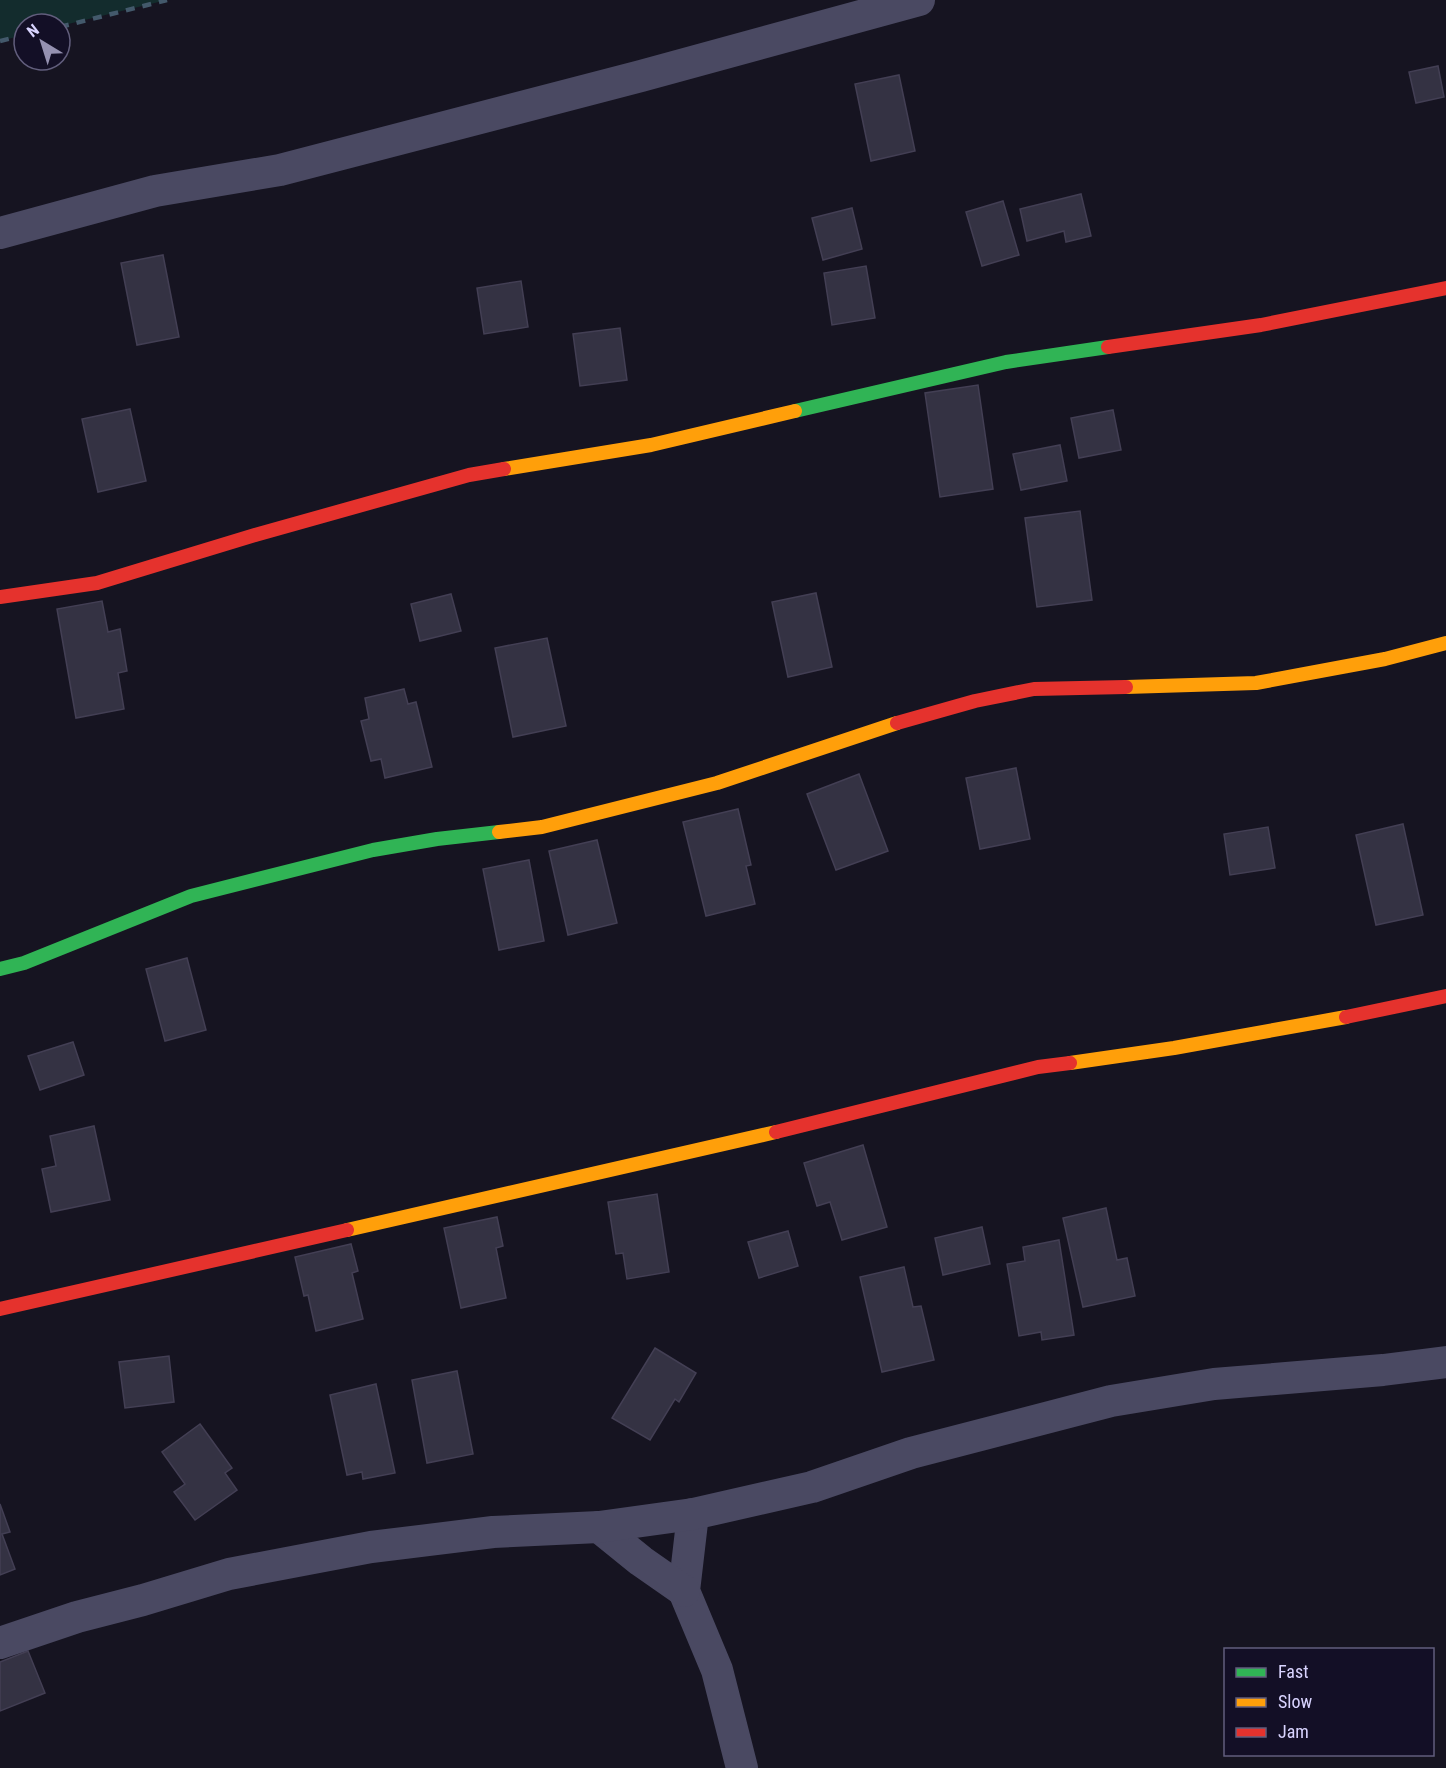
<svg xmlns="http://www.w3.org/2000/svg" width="1446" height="1768" font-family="'Roboto Condensed',sans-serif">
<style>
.green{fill:#132c2d}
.building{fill:#343243;stroke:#433f54;stroke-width:1.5}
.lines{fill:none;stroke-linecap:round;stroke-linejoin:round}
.street{stroke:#4a4962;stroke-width:32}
.fast{stroke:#30b455;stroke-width:14}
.slow{stroke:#ff9f0a;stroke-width:14}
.jam{stroke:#e5322d;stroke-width:14}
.rail{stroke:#43596b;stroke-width:4.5;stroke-dasharray:9 8;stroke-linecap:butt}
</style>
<rect width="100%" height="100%" fill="#161421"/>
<path class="green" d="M0,0H167L60,26V24H24V35L0,41Z"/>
<g class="building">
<path d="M1438,66L1444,97L1416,103L1409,72Z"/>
<path d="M899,75L915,151L871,161L855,84Z"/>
<path d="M1081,194L1091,236L1066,242L1064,231L1027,241L1020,209Z"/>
<path d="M1003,201L1019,255L982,266L966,212Z"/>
<path d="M852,208L862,249L823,260L812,218Z"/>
<path d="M163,255L179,337L137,345L121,263Z"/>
<path d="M866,266L875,318L832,325L824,273Z"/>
<path d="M521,281L528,327L484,334L477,288Z"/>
<path d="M620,328L627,380L580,386L573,334Z"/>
<path d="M978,385L993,489L940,497L925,393Z"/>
<path d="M130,409L146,481L98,492L82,419Z"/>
<path d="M1113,410L1121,450L1079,458L1071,418Z"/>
<path d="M1060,445L1067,481L1021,490L1013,454Z"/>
<path d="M1080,511L1092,600L1037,607L1025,518Z"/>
<path d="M816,593L832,667L788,677L772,602Z"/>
<path d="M451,594L461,631L420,641L411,604Z"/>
<path d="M102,601L108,632L120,629L127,671L118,673L124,709L76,718L57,609Z"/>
<path d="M547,638L566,726L513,737L495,648Z"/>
<path d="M404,689L408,704L416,702L432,767L385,778L381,759L371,761L361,721L369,719L365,698Z"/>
<path d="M1016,768L1030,839L980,849L966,778Z"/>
<path d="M859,774L888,851L836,870L807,794Z"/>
<path d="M738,809L751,865L746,866L755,904L706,916L683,822Z"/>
<path d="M1403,824L1423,915L1376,925L1356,835Z"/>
<path d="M1268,827L1275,868L1230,875L1224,834Z"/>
<path d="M597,840L617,923L568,935L549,851Z"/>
<path d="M529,860L544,941L499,950L483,869Z"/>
<path d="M187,958L206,1030L165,1041L146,969Z"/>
<path d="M73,1042L84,1075L40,1090L28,1056Z"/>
<path d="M94,1126L110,1200L51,1212L42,1169L56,1166L50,1136Z"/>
<path d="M863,1145L887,1227L842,1240L830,1202L817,1206L804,1163Z"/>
<path d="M657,1194L669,1272L627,1279L623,1253L616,1254L608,1202Z"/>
<path d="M1106,1208L1117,1260L1127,1258L1135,1296L1083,1307L1063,1218Z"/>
<path d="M497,1217L503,1246L496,1248L506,1298L461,1308L444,1228Z"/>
<path d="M982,1227L990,1264L943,1275L935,1238Z"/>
<path d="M788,1231L798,1266L759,1278L748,1242Z"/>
<path d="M1059,1240L1074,1335L1042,1340L1041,1332L1019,1336L1007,1264L1025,1261L1023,1247Z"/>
<path d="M351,1244L358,1271L352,1273L363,1319L316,1331L308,1295L304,1296L295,1257Z"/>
<path d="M904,1267L913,1307L921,1306L934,1360L882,1372L860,1277Z"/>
<path d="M655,1348L696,1373L679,1402L675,1399L650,1440L612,1418Z"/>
<path d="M169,1356L174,1402L125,1408L119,1362Z"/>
<path d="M457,1371L473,1454L427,1463L412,1380Z"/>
<path d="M376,1384L395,1473L363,1479L362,1472L347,1475L330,1395Z"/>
<path d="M200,1424L232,1468L225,1473L237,1490L195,1520L174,1492L185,1484L162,1452Z"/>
<path d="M0,1504L10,1532L2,1534L15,1569L0,1575Z"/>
<path d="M28,1651L45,1693L0,1711V1662Z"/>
</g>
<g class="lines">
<g class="street">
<path d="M0,233L155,191L280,170L641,76L919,0"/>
<path d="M693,1514L684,1591L717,1670L742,1768"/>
<path d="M599,1527L641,1561L684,1591"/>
<path d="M0,1643L77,1617L143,1600L229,1574L371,1547L493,1532L599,1527L693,1514L812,1487L911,1453L1111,1401L1214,1384L1383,1370L1446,1362"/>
</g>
<g class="fast">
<path d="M795,411L1006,362L1108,347"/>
<path d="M0,969L24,963L191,896L373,850L437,839L499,832"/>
</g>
<g class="slow">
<path d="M504,469L651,445L795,411"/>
<path d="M1126,687L1256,683L1385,659L1446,643"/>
<path d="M499,832L542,827L717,783L897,723"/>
<path d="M1070,1063L1174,1048L1346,1017"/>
<path d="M347,1230L776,1132"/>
</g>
<g class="jam">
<path d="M1108,347L1261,325L1446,288"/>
<path d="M0,597L97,583L255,535L469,475L504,469"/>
<path d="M897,723L975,701L1034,689L1126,687"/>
<path d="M1346,1017L1446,996"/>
<path d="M776,1132L1038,1067L1070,1063"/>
<path d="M0,1309L347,1230"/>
</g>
<g class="rail">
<path d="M60,27L167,0"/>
<path d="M0,41L24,35"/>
</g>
</g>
<rect x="1224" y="1648" width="210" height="108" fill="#130f26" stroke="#625e7d" stroke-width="1.5"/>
<rect x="1236" y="1668" width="30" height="9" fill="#30b455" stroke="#625e7d" stroke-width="1.5"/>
<text x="1278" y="1678" font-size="18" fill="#d9d4ff">Fast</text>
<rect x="1236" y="1698" width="30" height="9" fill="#ff9f0a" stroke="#625e7d" stroke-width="1.5"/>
<text x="1278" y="1708" font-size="18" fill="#d9d4ff">Slow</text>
<rect x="1236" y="1728" width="30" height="9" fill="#e5322d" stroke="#625e7d" stroke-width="1.5"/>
<text x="1278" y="1738" font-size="18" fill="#d9d4ff">Jam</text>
<g transform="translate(42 42) rotate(322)"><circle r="28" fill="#130f26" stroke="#625e7d" stroke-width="1.5"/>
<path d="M0-4.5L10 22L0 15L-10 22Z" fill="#9591b1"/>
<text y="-9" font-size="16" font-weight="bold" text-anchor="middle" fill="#d9d4ff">N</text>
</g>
</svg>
